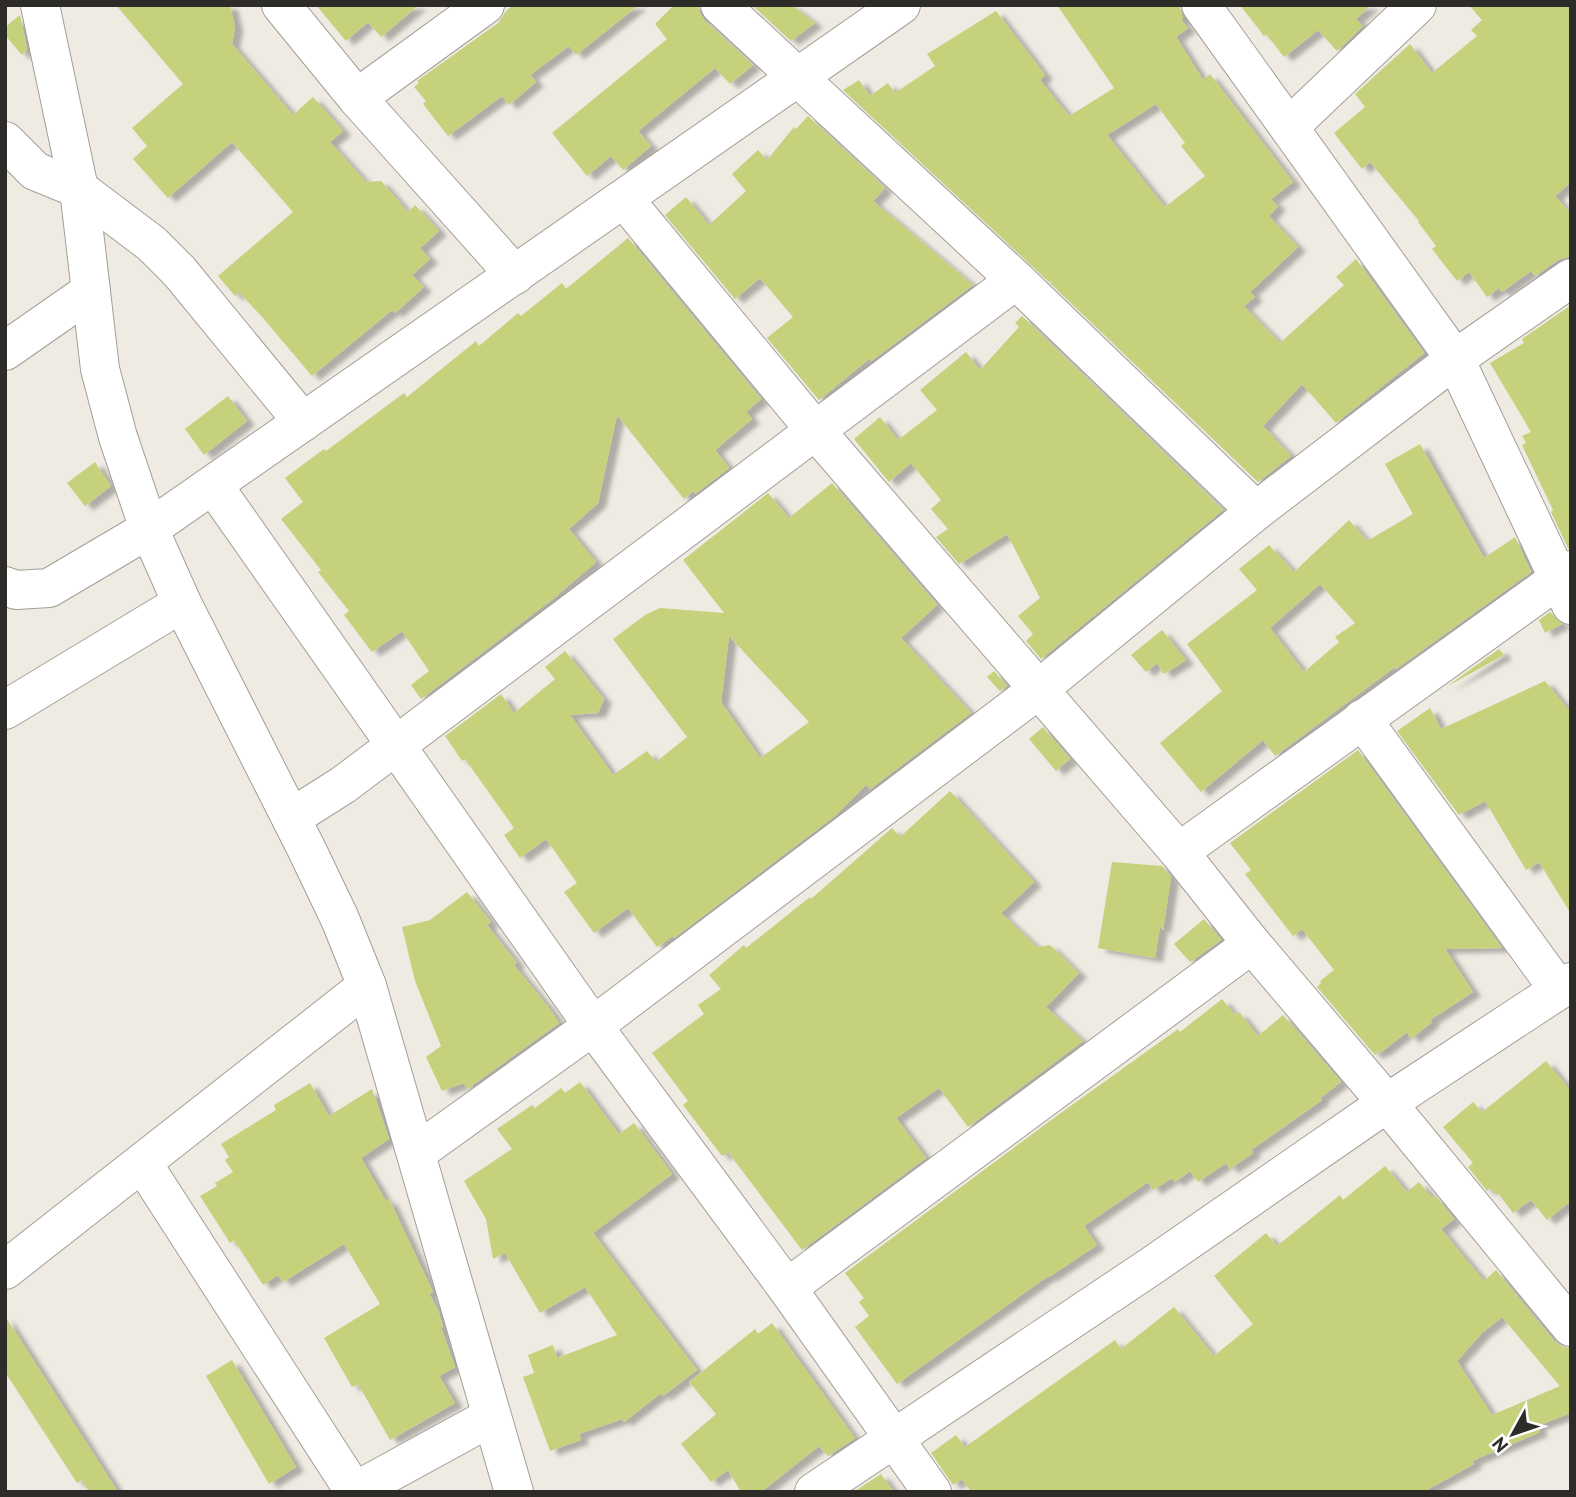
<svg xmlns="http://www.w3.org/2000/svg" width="1576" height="1497" font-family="'PT Sans',sans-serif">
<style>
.building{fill:#c6d17c;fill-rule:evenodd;filter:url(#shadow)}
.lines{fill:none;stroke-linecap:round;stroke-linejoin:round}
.minor-casing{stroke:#a39f98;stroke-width:40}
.minor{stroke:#fff;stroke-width:38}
</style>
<defs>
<filter id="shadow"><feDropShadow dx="8" dy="4.5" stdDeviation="2" flood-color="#0004"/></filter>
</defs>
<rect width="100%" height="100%" fill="#efebe3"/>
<g class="building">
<path d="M116,5H230L235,27L232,44L293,115L313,97L343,131L330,142L366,182L381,181L408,212L415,205L439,231L420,248L430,259L412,275L424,287L395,313L392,310L312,376L263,318L239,292L235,296L218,276L293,212L232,142L168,198L133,159L147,146L132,128L183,84Z"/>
<path d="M316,5H419L381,37L368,22L346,41Z"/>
<path d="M513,5H639L576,55L569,46L530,75L536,82L509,105L502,96L448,136L423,104L426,101L414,87L419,83L417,81L498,23L506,11Z"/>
<path d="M674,5H699V12L705,21L753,65L730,84L715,68L638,131L651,146L623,170L611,156L587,176L552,133L667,39L655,24Z"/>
<path d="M752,5H792L815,23L791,41Z"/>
<path d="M1057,5H1179L1183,18L1181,20L1188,28L1176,37L1203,80L1210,74L1293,182L1271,199L1278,206L1269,216L1298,247L1250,292L1255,297L1244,306L1280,343L1344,285L1336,277L1356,259L1424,353L1336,423L1302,384L1263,426L1291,456L1258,482L1050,283L1053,281L1049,282L843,90L859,80L870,96L888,83L895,93L935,66L927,54L996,11L1045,75L1040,80L1069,116L1114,88ZM1156,104L1185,143L1181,146L1205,176L1165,207L1107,135Z"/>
<path d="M1240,5H1371L1356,19L1363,26L1337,51L1318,30L1284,57L1266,34L1264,36Z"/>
<path d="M1469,5H1571V182L1555,196L1571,214V256L1558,260L1535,276L1531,271L1502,292L1499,288L1487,297L1469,272L1457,281L1432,249L1436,246L1418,222L1419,221L1370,162L1362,169L1334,133L1365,107L1355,94L1410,44L1432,73L1477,36L1471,30L1482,20Z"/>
<path d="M20,15L27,49L22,55L5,35V27Z"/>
<path d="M808,116L885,188L873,201L973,285L871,361L869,359L819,400L767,338L793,317L760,278L735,299L665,215L686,197L709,225L746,191L732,174L758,150L767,160L794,127L796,129Z"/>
<path d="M628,238L761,399L746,412L752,419L715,450L729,468L695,494L693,491L684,499L617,415L598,503L569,529L596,562L554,598L421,699L411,685L429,671L402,631L372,652L344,615L349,611L318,572L321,570L281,519L303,502L285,478L324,449L326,451L404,393L407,397L476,341L479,346L518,313L521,316L562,283L566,289Z"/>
<path d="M1571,305V548H1568L1551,512L1553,510L1522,445L1526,443L1522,436L1531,432L1490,363L1524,343L1522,339Z"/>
<path d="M1022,316L1223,510L1041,659L1026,641L1033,634L1018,616L1040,598L1007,534L959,564L936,537L948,529L931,509L941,500L911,463L889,482L854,439L880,417L898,440L937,410L920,390L966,352L980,370L1019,327L1015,323Z"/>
<path d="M228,396L247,421L204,455L185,429Z"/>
<path d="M1420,444L1484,558L1515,537L1531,572L1396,669L1395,667L1275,756L1263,740L1201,792L1160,743L1222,691L1187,644L1257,590L1239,569L1269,545L1294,572L1349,520L1367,541L1413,514L1385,464ZM1320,584L1355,623L1335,637L1339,642L1304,672L1270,628Z"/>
<path d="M95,462L111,486L85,506L67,483Z"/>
<path d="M832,483L937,605L901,638L971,713L870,789L866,785L836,815L674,938L673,936L657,947L628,908L594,933L564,892L577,883L546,839L520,858L504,835L514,828L465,759L462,761L445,736L501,694L514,713L555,679L545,667L565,651L604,699L598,713L570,715L613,775L647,751L656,762L687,737L613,639L645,615L660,608L724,613L683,560L768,493L789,518ZM729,636L809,722L760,758L721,702Z"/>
<path d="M1550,612L1562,624L1545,633L1539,620Z"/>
<path d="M1162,630L1186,660L1164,674L1157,663L1146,672L1131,655Z"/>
<path d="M1499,649L1504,655L1446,687Z"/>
<path d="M994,671L1007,686L1000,691L987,677Z"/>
<path d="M1545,681L1571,713V914L1539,862L1526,870L1485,801L1459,815L1397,731L1430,708L1441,729Z"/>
<path d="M1043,727L1070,759L1056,771L1029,739Z"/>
<path d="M1358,750L1502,948L1445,949L1473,992L1430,1020L1432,1022L1411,1039L1407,1032L1380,1053L1379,1051L1375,1055L1317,987L1321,983L1320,981L1334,970L1302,929L1293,936L1245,874L1251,870L1230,843Z"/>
<path d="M950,791L1034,882L1001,913L1037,947L1050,945L1079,973L1046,1007L1083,1041L968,1127L939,1088L896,1118L926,1158L802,1250L728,1152L722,1156L683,1105L688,1101L652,1053L704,1014L698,1005L721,989L709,975L744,945L746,948L810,897L811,899L892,828L900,837Z"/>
<path d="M1112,862L1162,866L1171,877L1163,930L1160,926L1155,958L1098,948Z"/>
<path d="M467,892L491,922L487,925L517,963L514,965L549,1008L559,1023L467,1089L464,1083L442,1091L426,1057L441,1046L415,981L402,927L430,920Z"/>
<path d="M1204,919L1221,940L1190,962L1174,944Z"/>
<path d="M1222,999L1235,1015L1239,1012L1258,1036L1283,1015L1341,1082L1320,1098L1322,1100L1251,1150L1253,1153L1230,1169L1226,1163L1198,1182L1190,1171L1175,1182L1172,1178L1153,1190L1148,1182L1084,1226L1097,1245L1049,1277L1048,1276L897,1384L855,1327L869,1316L859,1302L864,1298L845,1273L1058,1115L1178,1029L1180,1032Z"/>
<path d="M1546,1061L1571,1091V1201L1547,1220L1531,1200L1513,1213L1498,1193L1496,1195L1491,1188L1487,1191L1468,1167L1473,1163L1443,1127L1473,1102L1482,1112Z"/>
<path d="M580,1082L619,1134L634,1123L672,1174L593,1233L697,1370L663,1396L661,1393L624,1422L622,1419L579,1434L581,1440L550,1451L523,1377L534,1373L528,1355L553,1345L557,1358L617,1335L585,1287L540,1313L505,1253L493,1259L486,1219L464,1181L512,1149L497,1129L532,1105L535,1108L561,1088L565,1093Z"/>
<path d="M310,1083L329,1116L372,1089L389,1139L361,1158L386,1201L389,1199L433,1292L429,1294L438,1310L443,1327L441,1328L455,1367L439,1376L455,1403L390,1440L358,1384L352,1387L324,1338L380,1304L344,1244L283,1282L278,1275L263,1285L234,1240L230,1243L200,1196L217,1186L215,1183L233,1172L225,1160L229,1157L221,1144L276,1110L274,1105Z"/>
<path d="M1385,1166L1407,1192L1419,1182L1432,1198L1435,1195L1454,1219L1441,1229L1484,1281L1496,1270L1554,1341L1563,1347L1571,1348V1413L1537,1426L1540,1432L1472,1461L1474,1464L1423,1492H971L962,1479L953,1485L931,1453L956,1435L965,1447L1115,1340L1121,1349L1174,1307L1214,1356L1253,1324L1214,1276L1266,1233L1277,1246L1340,1195L1343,1200ZM1502,1317L1560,1386L1492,1415L1457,1361L1482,1333Z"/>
<path d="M5,1316L118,1492H89L82,1480L77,1483L5,1372Z"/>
<path d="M772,1323L855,1438L828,1456L819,1446L761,1492H741L728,1470L711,1482L681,1444L716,1414L689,1382L755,1329L758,1334Z"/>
<path d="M232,1360L296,1467L269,1484L206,1376Z"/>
<path d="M881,1474L894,1492L855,1491Z"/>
</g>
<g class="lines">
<defs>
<g id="minor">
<path d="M40,5L79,189L100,369L118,437L149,529L182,603L307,850L340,919L367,986L514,1492"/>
<path d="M281,5L357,98L515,275"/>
<path d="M720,5L1016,280L1256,511"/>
<path d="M1201,5L1455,359L1571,605"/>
<path d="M357,98L485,5"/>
<path d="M1289,127L1417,5"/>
<path d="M5,141L35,171L79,189L152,244L179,271L303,422"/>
<path d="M624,199L815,430L1179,852L1252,944L1387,1103L1571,1327"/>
<path d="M5,351L91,291"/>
<path d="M213,485L593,1026L787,1288L932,1492"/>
<path d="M5,586L16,590L49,588L149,529L901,5"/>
<path d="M5,710L182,603"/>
<path d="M1362,719L1559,990"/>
<path d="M291,818L343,785L1016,280"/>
<path d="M1179,852L1571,570"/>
<path d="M416,1153L593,1026L1039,689L1256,511L1455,359L1571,278"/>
<path d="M143,1164L354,1491"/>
<path d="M5,1270L367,986"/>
<path d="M787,1288L1252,944"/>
<path d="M354,1492L491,1417"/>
<path d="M814,1492L1150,1267L1387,1103L1571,982"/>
</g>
</defs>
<use href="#minor" class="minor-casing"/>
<use href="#minor" class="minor"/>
</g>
<rect width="1576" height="1497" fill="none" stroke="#2e2c29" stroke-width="14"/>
<g transform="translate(1513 1434) rotate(230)" stroke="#ffffff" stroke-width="5" paint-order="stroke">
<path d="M0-5L12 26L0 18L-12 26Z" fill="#2e2c29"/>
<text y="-10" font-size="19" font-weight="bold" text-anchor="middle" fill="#2e2c29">N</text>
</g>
</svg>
